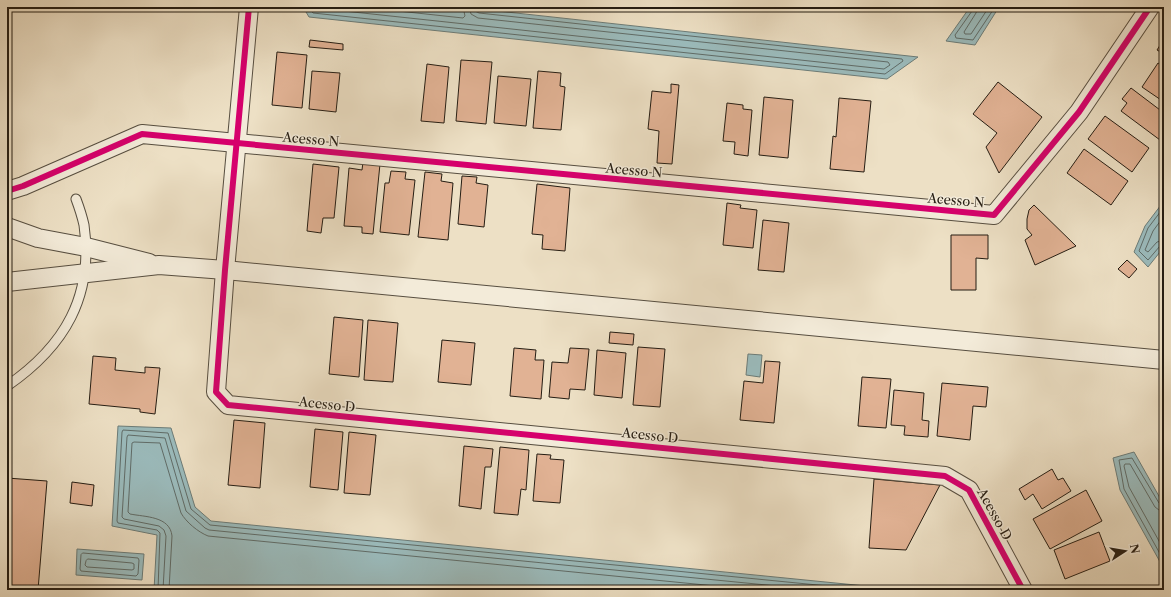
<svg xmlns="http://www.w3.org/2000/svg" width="1171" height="597" font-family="'Libre Caslon Text',serif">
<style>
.water{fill:#9bbbbc;stroke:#6c7c78}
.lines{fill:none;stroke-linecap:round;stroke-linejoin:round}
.shore{stroke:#606c68;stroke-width:1}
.building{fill:#e1b294;stroke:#251d13}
.service-casing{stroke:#574e40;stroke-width:11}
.minor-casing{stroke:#574e40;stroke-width:20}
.service{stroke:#f3ebd9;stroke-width:9}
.minor{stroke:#f3ebd9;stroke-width:18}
.cycleway-casing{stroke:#f3ebd9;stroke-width:8}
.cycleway{stroke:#d6006c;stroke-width:6}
.labels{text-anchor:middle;stroke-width:3;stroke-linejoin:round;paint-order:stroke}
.street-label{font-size:13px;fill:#251d13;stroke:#f3ebd9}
</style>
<rect width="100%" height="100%" fill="#ede0c5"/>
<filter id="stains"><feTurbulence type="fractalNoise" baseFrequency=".005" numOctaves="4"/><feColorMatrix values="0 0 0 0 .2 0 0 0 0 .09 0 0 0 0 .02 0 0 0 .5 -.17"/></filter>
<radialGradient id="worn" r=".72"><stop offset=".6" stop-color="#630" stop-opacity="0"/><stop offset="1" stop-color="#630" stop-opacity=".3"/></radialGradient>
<g class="water">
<path d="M303,7H461L918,57L887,79L309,17Z"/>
<path d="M970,7H999L975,45L946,41Z"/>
<path d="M1164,201V247L1148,267L1134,252L1145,226Z"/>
<path d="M748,354L762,355L760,377L746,375Z"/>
<path d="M118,426L171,428L195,507L211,521L896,589L897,590H154L157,535L112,526Z"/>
<path d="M1134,452L1164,505V569L1120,490L1113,458Z"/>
<path d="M77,549L144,554L142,580L76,575Z"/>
</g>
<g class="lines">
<g class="shore">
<path d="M308,7L313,13L885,74L903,61L902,59L479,13L475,11L474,7"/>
<path d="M314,7L316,8L884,69L890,65L888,62L478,18L471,14L469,7"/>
<path d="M361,7L463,18L465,16L463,7"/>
<path d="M973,7L972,11L955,35L956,38L973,40L995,7"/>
<path d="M978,7L976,13L964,32L965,34H971L989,7"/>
<path d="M1164,207L1148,228L1139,251L1148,260L1160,246L1164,245"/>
<path d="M1164,216L1153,231L1145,250L1148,252L1157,242L1164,240"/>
<path d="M1164,506L1159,503L1132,458L1119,460L1124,489L1164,561"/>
<path d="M1164,511L1159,510L1155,507L1130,464H1125L1124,466L1129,487L1164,550"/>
<path d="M83,553L138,558L139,560L138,574L136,576L81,571L80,569L81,555Z"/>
<path d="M88,559L132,563L134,564V569L132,570L87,567L85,565L86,561Z"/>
<path d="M158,590L160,533L157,530L118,523L117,521L122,432L123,430L168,433L191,509L210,525L868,590"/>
<path d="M163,590L166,536L164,530L159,526L124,519L122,517L127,437L128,435L165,438L186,511L205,528L209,530L817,590"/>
<path d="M169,590L172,536C170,516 145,517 130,514L128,512L132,443L134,442L160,443L181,513C186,522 198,532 208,536L756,590"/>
</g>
</g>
<g class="building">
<path d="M1164,39V54L1157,50Z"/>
<path d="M310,40L343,44V50L309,47Z"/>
<path d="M277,52L307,55L302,108L272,105Z"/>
<path d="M461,60L492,62L486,124L456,121Z"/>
<path d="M1158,63L1164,67V102L1142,87Z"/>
<path d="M427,64L449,67L444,123L421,121Z"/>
<path d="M312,71L340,73L336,112L309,109Z"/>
<path d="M538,71L561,73L560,86L565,87L561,130L533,128Z"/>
<path d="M498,76L531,79L526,126L494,123Z"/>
<path d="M998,82L1042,117L999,173L986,147L997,133L973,114Z"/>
<path d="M671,84L679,85L672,164L657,163L659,131L648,129L652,91L671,93Z"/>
<path d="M1131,88L1164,113V134L1160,140L1121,111L1127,103L1122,99Z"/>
<path d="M764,97L793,100L788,158L759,155Z"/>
<path d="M839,98L871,101L864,172L830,169L833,136L836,137Z"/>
<path d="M727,103L743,105V109L752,110L748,156L734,154L735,142L723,141Z"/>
<path d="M1105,116L1149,148L1132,172L1088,139Z"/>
<path d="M1084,149L1128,181L1111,205L1067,173Z"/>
<path d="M363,162L380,164L373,234L362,233V227L344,226L349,168L362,170Z"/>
<path d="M313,164L339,167L334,218H323L321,233L307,231Z"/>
<path d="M391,171L406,172L405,179L415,180L409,235L380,232L385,183H389Z"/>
<path d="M425,172L442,174L441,181L453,183L448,240L418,237Z"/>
<path d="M462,176L477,177L476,183L488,185L484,227L458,224Z"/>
<path d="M537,184L570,188L565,251L542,249L543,235L532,234Z"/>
<path d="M727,203L741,205L740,208L757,210L753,248L723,245Z"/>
<path d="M1034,205L1076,246L1035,265L1025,240L1032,235L1027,229V219L1029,210Z"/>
<path d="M763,220L789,223L784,272L758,270Z"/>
<path d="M951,235H988V259L976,258V290H951Z"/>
<path d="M1127,260L1137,269L1129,278L1118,269Z"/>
<path d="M334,317L363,320L359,377L329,374Z"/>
<path d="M368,320L398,323L393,382L364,380Z"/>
<path d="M610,332L634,334L633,345L609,343Z"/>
<path d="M442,340L475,343L471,385L438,382Z"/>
<path d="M638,347L665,349L660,407L633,405Z"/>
<path d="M514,348L536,350L535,360H544L541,399L510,396Z"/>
<path d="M570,348L589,349L585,390L570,389L569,399L549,397L552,362L568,363Z"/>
<path d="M597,350L626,353L622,398L594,395Z"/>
<path d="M93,356L116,358L115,370L145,373V367L160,368L155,414L140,412V409L89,404Z"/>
<path d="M765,361L780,362L774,423L740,420L744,381L763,383Z"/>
<path d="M862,377L891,379L886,428L858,426Z"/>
<path d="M942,383L988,387L986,407L973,406L970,440L937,436Z"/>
<path d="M894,390L924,393L922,420L929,421L928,437L904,435L905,426L891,425Z"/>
<path d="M234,420L265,423L260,488L228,485Z"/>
<path d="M315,429L343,432L338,490L310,487Z"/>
<path d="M349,432L376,435L370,495L344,493Z"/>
<path d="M464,446L493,449L491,467H485L481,509L459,506Z"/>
<path d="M500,447L529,450L526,490L521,489L518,515L494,513Z"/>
<path d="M537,454L551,455L550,459L564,460L560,503L533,501Z"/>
<path d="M1052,469L1058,480L1063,478L1071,491L1042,509L1033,494L1025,500L1019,489Z"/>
<path d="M7,478L47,481L38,590H7V528H9L10,514H7Z"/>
<path d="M874,479L940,485L906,550L869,548Z"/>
<path d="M72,482L94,485L92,506L70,503Z"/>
<path d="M1086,490L1102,521L1050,549L1033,519Z"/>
<path d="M1099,532L1110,561L1065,579L1054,550Z"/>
</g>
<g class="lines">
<defs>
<path id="service" d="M7,386C65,346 94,296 84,225C82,216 79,207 76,199"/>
<g id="minor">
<path d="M249,7L225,270L216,392L228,405L945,476L969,490L1023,590"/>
<path d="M7,191L23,186L142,134L994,215L1079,112L1150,7"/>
<path d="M7,227L38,238L86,247L149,263"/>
<path d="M7,282L159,265L225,270L1164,360"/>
</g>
</defs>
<use href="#service" class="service-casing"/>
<use href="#minor" class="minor-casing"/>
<use href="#service" class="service"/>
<use href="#minor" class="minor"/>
<defs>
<g id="cycleway">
<path d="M249,7L225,270L216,392L228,405L945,476L969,490L1023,590"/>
<path d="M7,191L23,186L142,134L994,215L1079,112L1150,7"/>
</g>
</defs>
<use href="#cycleway" class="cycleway-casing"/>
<use href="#cycleway" class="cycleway"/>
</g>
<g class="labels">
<g class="street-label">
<text transform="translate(311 139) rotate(5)" y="5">Acesso N</text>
<text transform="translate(634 170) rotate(5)" y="5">Acesso N</text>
<text transform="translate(956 200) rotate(5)" y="5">Acesso N</text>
<text transform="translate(327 404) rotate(6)" y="5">Acesso D</text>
<text transform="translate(650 435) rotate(6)" y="5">Acesso D</text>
<text transform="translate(995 514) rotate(61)" y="5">Acesso D</text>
</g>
</g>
<rect width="1171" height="597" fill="none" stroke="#ede0c5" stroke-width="24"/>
<rect x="8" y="8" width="1155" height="581" fill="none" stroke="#251d13" stroke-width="2"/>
<rect x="12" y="12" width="1147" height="573" fill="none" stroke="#251d13"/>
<g transform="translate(1125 551) rotate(78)" stroke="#f3ebd9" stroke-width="3" paint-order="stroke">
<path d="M0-3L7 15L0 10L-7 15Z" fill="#251d13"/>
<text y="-6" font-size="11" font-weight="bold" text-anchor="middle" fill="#251d13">N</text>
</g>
<rect width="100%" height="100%" filter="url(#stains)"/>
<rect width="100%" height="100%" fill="url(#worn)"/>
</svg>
